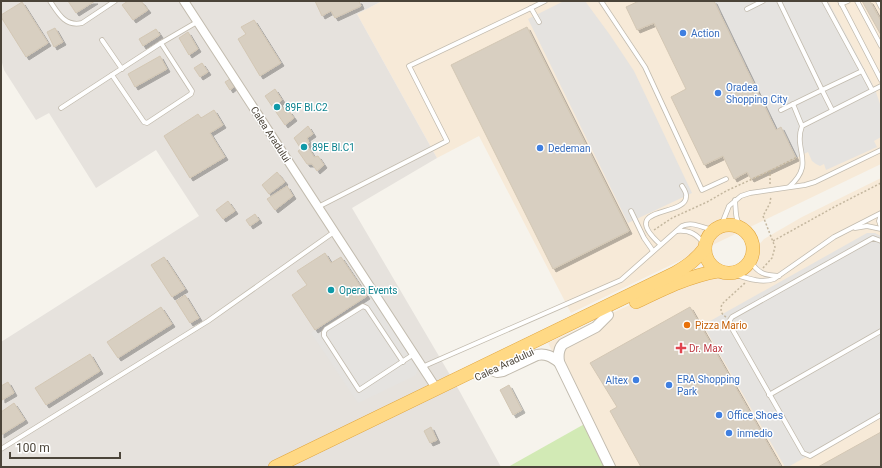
<svg xmlns="http://www.w3.org/2000/svg" width="882" height="468" font-family="Roboto,sans-serif">
<style>
.commercial{fill:#f7ead8}
.industrial{fill:#e6e2dd}
.green{fill:#d2eab5}
.parking{fill:#e5e3e0}
.building{fill:#d8cfc1;stroke:#d3c7b4;filter:url(#shadow)}
.lines{fill:none;stroke-linecap:round;stroke-linejoin:round}
.service-casing{stroke:#c2bbae;stroke-width:5.5}
.minor-casing{stroke:#c2bbae;stroke-width:10}
.tertiary-casing{stroke:#c2bbae;stroke-width:12}
.trunk-casing{stroke:#e0a43c;stroke-width:14}
.path{stroke:#c4b79f;stroke-width:1.5;stroke-dasharray:2 2;stroke-linecap:butt}
.service{stroke:#fff;stroke-width:4}
.minor{stroke:#fff;stroke-width:8}
.tertiary{stroke:#fff;stroke-width:10}
.trunk{stroke:#ffd985;stroke-width:13}
.shop-dot{fill:#3f7fe0;stroke:#fff;stroke-width:1.5}
.culture-dot{fill:#0f9aa8;stroke:#fff;stroke-width:1.5}
.food-dot{fill:#e8710a;stroke:#fff;stroke-width:1.5}
.health-dot{fill:#e0444e;stroke:#fff;stroke-width:1.5}
.labels{text-anchor:middle;stroke-width:3;stroke-linejoin:round;paint-order:stroke}
.shop-label{font-size:10px;fill:#366cbe;stroke:#fff;text-anchor:start}
.culture-label{font-size:10px;fill:#0d838f;stroke:#fff;text-anchor:start}
.street-label{font-size:10px;fill:#4b4439;stroke:#fff}
.food-label{font-size:10px;fill:#c56008;stroke:#fff;text-anchor:start}
.health-label{font-size:10px;fill:#be3a42;stroke:#fff;text-anchor:start}
</style>
<defs>
<filter id="shadow"><feDropShadow dx="3" dy="3" stdDeviation="0" flood-color="#0004"/></filter>
</defs>
<rect width="100%" height="100%" fill="#f6f3ec"/>
<g class="commercial">
<path d="M382,1H881V164L571,313L479,136L437,158L357,14Z"/>
<path d="M881,178V467H611L548,343L679,282L718,271L730,273L741,270L750,261L757,247L764,239L802,217Z"/>
</g>
<path class="industrial" d="M1,1H382L357,14L437,158L352,208L460,392L501,467H1V342L199,216L156,150L96,188L49,113L36,120L4,70L1,59Z"/>
<path class="green" d="M588,422L611,467H508Z"/>
<g class="parking">
<path d="M564,1H585L610,35L634,71L692,193L628,223L528,19Z"/>
<path d="M714,1H828L875,89L881,107V137L874,141L877,147L826,170L824,164L820,166L816,164L812,161L808,152L796,158L781,128L776,130Z"/>
<path d="M867,233H875L881,236V415L788,467H785L703,325Z"/>
<path d="M370,294L419,368L416,375L358,403L311,333Z"/>
</g>
<g class="building">
<path d="M68,1H95L76,13Z"/>
<path d="M128,1H141L148,10L133,20L122,5Z"/>
<path d="M315,1H359L361,6L335,18L331,11L322,16Z"/>
<path d="M639,1H714L776,130L781,127L796,158L751,179L747,172L734,179L723,156L704,165L671,97L686,89L654,23L637,30L626,7Z"/>
<path d="M862,1H870L881,21V35Z"/>
<path d="M22,2L48,43L26,57L1,17V15Z"/>
<path d="M254,20L281,63L260,76L238,39L246,34L241,27Z"/>
<path d="M527,27L629,231L553,269L451,65Z"/>
<path d="M55,28L63,42L54,47L47,32Z"/>
<path d="M156,29L160,35L143,46L139,39Z"/>
<path d="M188,32L198,49L189,55L179,38Z"/>
<path d="M160,56L167,69L135,87L128,74Z"/>
<path d="M202,63L208,72L200,77L194,68Z"/>
<path d="M230,79L235,86L230,90L225,82Z"/>
<path d="M275,89L282,100L279,103L286,113L289,111L294,118L285,125L265,96Z"/>
<path d="M214,110L223,125L210,133L225,157L190,178L164,136L198,114L201,118Z"/>
<path d="M308,126L313,134L307,138L309,143L307,145L314,157L318,156L324,165L317,171L312,164H307L298,151L301,149L294,138Z"/>
<path d="M277,172L285,182L269,194L262,185Z"/>
<path d="M287,186L293,196L275,210L267,199Z"/>
<path d="M228,201L235,211L223,219L216,210Z"/>
<path d="M255,214L259,220L250,226L246,220Z"/>
<path d="M325,253L331,263L341,257L367,296L315,330L292,295L307,285L297,271Z"/>
<path d="M164,257L185,289L172,297L151,265Z"/>
<path d="M185,295L199,318L190,323L176,301Z"/>
<path d="M161,307L172,324L118,358L107,342Z"/>
<path d="M690,307L781,467H641L610,411L617,407L590,363Z"/>
<path d="M90,354L100,371L46,405L35,388Z"/>
<path d="M8,382L14,393L2,400L1,386Z"/>
<path d="M509,385L522,410L513,415L500,390Z"/>
<path d="M14,403L25,420L1,435V412Z"/>
<path d="M431,427L437,440L430,443L424,431Z"/>
<path d="M881,432V467H818Z"/>
</g>
<g class="lines">
<defs>
<g id="service">
<path d="M50,1C58,13 65,27 82,23L115,1"/>
<path d="M601,1L645,67L702,190L726,179"/>
<path d="M779,1L822,90L781,110"/>
<path d="M824,1L862,71L822,90L832,110"/>
<path d="M840,1L881,80"/>
<path d="M857,1L881,46"/>
<path d="M878,1L881,7"/>
<path d="M841,4L848,1"/>
<path d="M747,9L763,1"/>
<path d="M539,22L531,8L545,1"/>
<path d="M102,40L122,69"/>
<path d="M862,71L872,90"/>
<path d="M112,75L144,122L147,123L191,94L192,91L161,43"/>
<path d="M793,104L802,126"/>
<path d="M61,108L161,43L197,22"/>
<path d="M789,187C816,163 793,151 802,126L881,86"/>
<path d="M735,200C736,211 735,219 741,228"/>
<path d="M318,207L447,141L409,66L531,8"/>
<path d="M631,211L644,238L653,251"/>
<path d="M881,214L879,221L881,227"/>
<path d="M721,226L729,206L741,196L750,193L805,185L815,182L881,150"/>
<path d="M855,228L867,226L881,229"/>
<path d="M677,231C690,230 697,234 705,245"/>
<path d="M881,241L873,238L732,317L730,320V325L803,453L810,456L881,415"/>
<path d="M660,244C617,205 686,217 686,197C687,194 684,189 682,186"/>
<path d="M750,261C759,274 764,275 779,276"/>
<path d="M730,273C744,277 760,284 774,279L834,237L881,213"/>
<path d="M403,362L367,308L363,306L326,329L324,332V336L359,390L414,354"/>
<path d="M422,367L621,280L682,226C693,221 702,228 714,230"/>
<path d="M769,395L881,331"/>
<path d="M1,449L208,321L334,232"/>
</g>
<path id="minor" d="M184,1L436,388"/>
<g id="tertiary">
<path d="M608,315L596,327L563,344C558,349 558,355 559,362L610,467"/>
<path d="M492,370L497,372L503,371L537,355C546,353 552,357 559,362"/>
</g>
<g id="trunk">
<circle cx="729" cy="249" r="24"/>
<path d="M636,302C663,289 689,276 718,271"/>
<path d="M275,467L675,273C687,266 696,260 705,248"/>
</g>
</defs>
<use href="#service" class="service-casing"/>
<use href="#minor" class="minor-casing"/>
<use href="#tertiary" class="tertiary-casing"/>
<use href="#trunk" class="trunk-casing"/>
<g class="path">
<path d="M770,184V171L797,157"/>
<path d="M654,230L672,218L707,202L726,191L770,171"/>
<path d="M773,241L836,206L881,183"/>
<path d="M763,268L772,258L775,247L763,216L770,203L771,196"/>
<path d="M726,317C721,314 720,310 722,304L745,283"/>
</g>
<use href="#service" class="service"/>
<use href="#minor" class="minor"/>
<use href="#tertiary" class="tertiary"/>
<use href="#trunk" class="trunk"/>
</g>
<g class="shop-dot">
<circle cx="683" cy="33" r="4"/>
<circle cx="718" cy="93" r="4"/>
<circle cx="540" cy="148" r="4"/>
<circle cx="636" cy="380" r="4"/>
<circle cx="669" cy="385" r="4"/>
<circle cx="719" cy="415" r="4"/>
<circle cx="729" cy="433" r="4"/>
</g>
<g class="culture-dot">
<circle cx="277" cy="107" r="4"/>
<circle cx="304" cy="147" r="4"/>
<circle cx="331" cy="290" r="4"/>
</g>
<circle class="food-dot" cx="687" cy="325" r="4"/>
<path class="health-dot" d="M679 342h4v4h4v4h-4v4h-4v-4h-4v-4h4z"/>
<g class="labels">
<g class="shop-label">
<text x="691" y="37">Action</text>
<text x="726" y="91">Oradea<tspan x="726" dy="12">Shopping City</tspan></text>
<text x="548" y="152">Dedeman</text>
<text x="677" y="383">ERA Shopping<tspan x="677" dy="12">Park</tspan></text>
<text x="628" y="384" text-anchor="end">Altex</text>
<text x="727" y="419">Office Shoes</text>
<text x="737" y="437">inmedio</text>
</g>
<g class="culture-label">
<text x="285" y="111">89F Bl.C2</text>
<text x="312" y="151">89E Bl.C1</text>
<text x="339" y="294">Opera Events</text>
</g>
<g class="street-label">
<text transform="translate(271 134) rotate(57)" y="4">Calea Aradului</text>
<text transform="translate(504 364) rotate(-25)" y="4">Calea Aradului</text>
</g>
<g class="food-label">
<text x="695" y="329">Pizza Mario</text>
</g>
<g class="health-label">
<text x="689" y="352">Dr. Max</text>
</g>
</g>
<rect width="882" height="468" fill="none" stroke="#4b4439" stroke-width="4"/>
<path d="M10 452v6h110v-6" fill="none" stroke="#4b4439" stroke-width="2"/>
<text x="16" y="452" font-size="12" fill="#4b4439" stroke="#ffffff" stroke-width="3" paint-order="stroke">100 m</text>
</svg>
